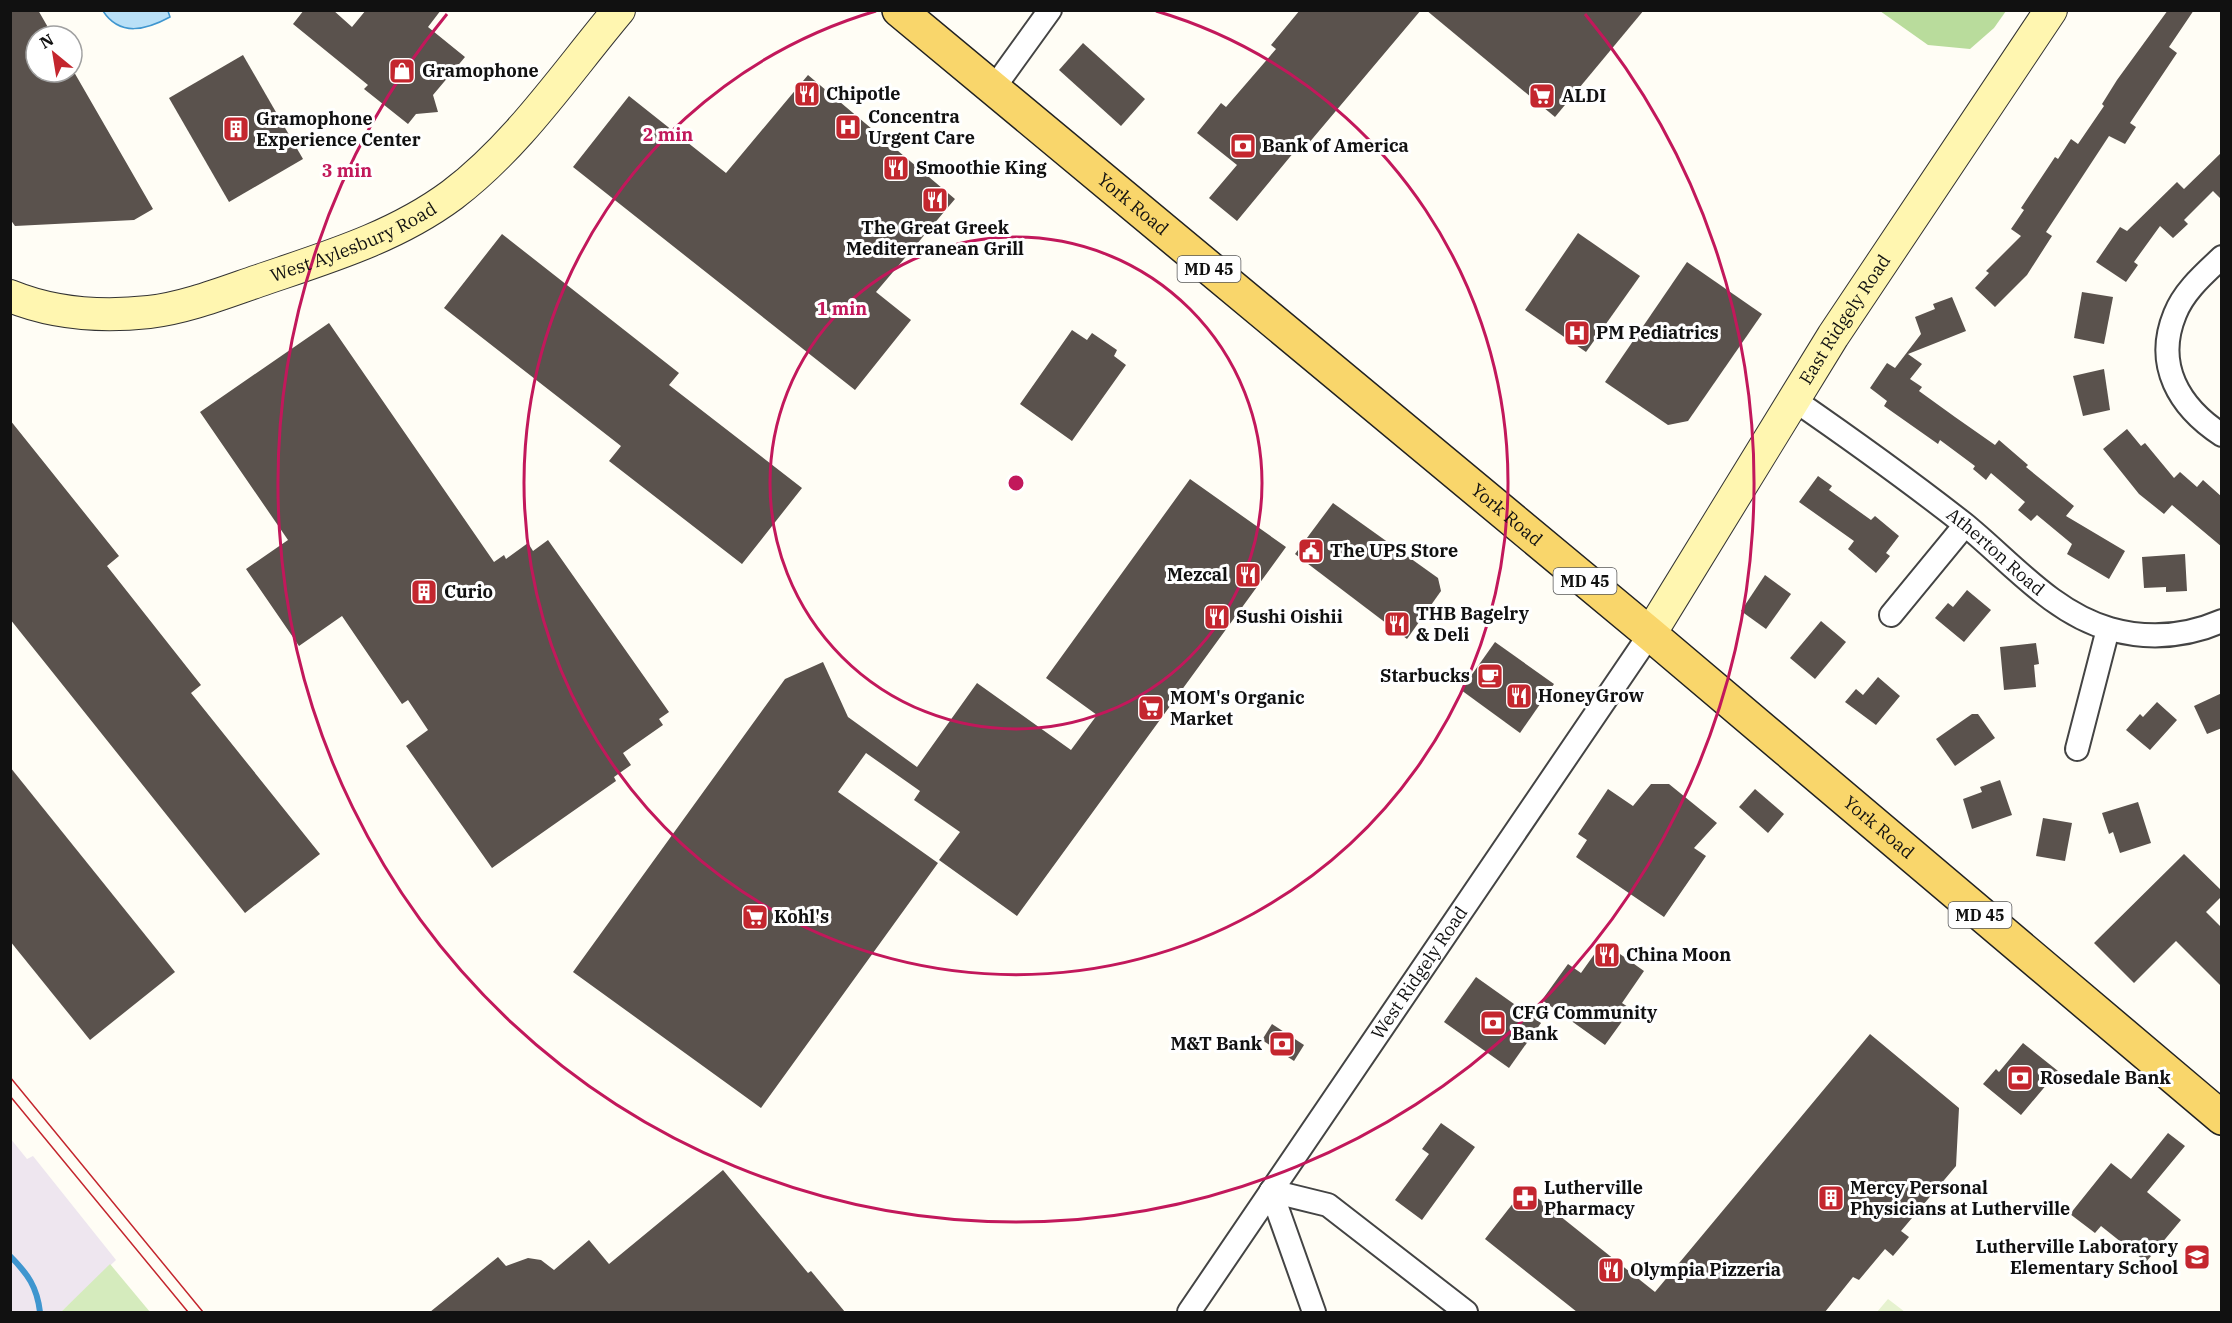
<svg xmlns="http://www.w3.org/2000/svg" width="2232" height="1323" font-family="'IBM Plex Serif',serif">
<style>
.industrial{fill:#eee6ef}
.green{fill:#d5ebbd}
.forest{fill:#b9dc9c}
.pitch{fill:#e6f2cf}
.water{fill:#b9e0f7;stroke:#3f96cf;stroke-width:1.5}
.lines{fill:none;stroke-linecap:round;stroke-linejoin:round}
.stream{stroke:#3f96cf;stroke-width:6}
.building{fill:#5a524d}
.street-casing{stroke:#444;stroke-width:26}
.secondary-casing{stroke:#333;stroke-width:34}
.primary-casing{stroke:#222;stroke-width:36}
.street{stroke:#fff;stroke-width:22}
.secondary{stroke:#fff6b0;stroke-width:32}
.primary{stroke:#f9d66b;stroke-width:33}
.tram{stroke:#c4262e;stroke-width:1.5}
.ring{fill:none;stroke:#c2185b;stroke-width:3}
.labels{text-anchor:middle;stroke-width:6;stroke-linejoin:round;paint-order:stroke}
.shield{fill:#fff;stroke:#585858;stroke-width:1.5}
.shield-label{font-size:16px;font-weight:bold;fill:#111}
.poi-label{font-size:18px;font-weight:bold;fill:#111;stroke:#fff;text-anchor:start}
.street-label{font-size:18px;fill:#111;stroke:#fff}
.centre{fill:#c2185b;stroke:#fff;stroke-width:3}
.ring-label{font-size:18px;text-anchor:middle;font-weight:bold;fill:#c2185b;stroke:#fff;stroke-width:6;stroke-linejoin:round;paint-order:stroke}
</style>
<rect width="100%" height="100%" fill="#fffdf5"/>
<path class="industrial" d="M10,1138L27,1159L33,1156L116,1260L61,1312H11Z"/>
<path class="green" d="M110,1264L150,1312H61Z"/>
<path class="forest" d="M1880,11H2006L1994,28L1970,49L1928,45Z"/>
<path class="pitch" d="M1888,1299L1905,1312H1877Z"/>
<path class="water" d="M103,11H168L170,17C146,30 120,37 103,11Z"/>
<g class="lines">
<path class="stream" d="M10,1256C28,1274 37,1287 40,1312"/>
</g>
<g class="building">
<path d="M10,10H38L53,36H36V72H74L153,209L134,220L15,226L10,219Z"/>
<path d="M304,10H333L352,27L366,10H441L428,27L465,57L433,95L438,112L416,114L408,124L364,89L368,85L293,24Z"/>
<path d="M1300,10H1421L1308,144L1304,140L1237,221L1209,198L1237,165L1197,133L1221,103L1226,107L1276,49L1271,45Z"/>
<path d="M1426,10H1644L1555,117Z"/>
<path d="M2168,10H2194L2169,47L2177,53L2130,123L2136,127L2125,144L2109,136L2046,232L2052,236L2027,275L1995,307L1975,288L1989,273L1986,271L2021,236L2011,229L2024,210L2021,208L2055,157L2058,159L2071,139L2078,144L2104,106L2102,104L2117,80Z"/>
<path d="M1083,43L1145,99L1121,126L1059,70Z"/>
<path d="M243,55L303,159L229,202L169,98Z"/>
<path d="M808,75L955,199L876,292L911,320L855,390L573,167L629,96L726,173Z"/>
<path d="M2222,152V200L2213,191L2184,220L2188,224L2173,238L2160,226L2134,262L2138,265L2126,282L2096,262L2120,227L2127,231L2177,182L2184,189Z"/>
<path d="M1578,233L1640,276L1586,352L1525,310Z"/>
<path d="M502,234L679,373L669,385L802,488L742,564L609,461L621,446L444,308Z"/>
<path d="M1687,262L1762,314L1688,421L1668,425L1605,382Z"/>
<path d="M2082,292L2113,297L2104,344L2074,338Z"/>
<path d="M1952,297L1966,331L1908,354L1922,364L1910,379L1922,387L1919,391L1955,417L1995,445L1999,440L2028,465L2026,467L2074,506L2066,516L2125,551L2109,579L2067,554L2072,544L2037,515L2031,521L2018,510L2025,502L1991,473L1986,480L1973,469L1975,466L1940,440L1938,444L1884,406L1887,401L1870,388L1887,363L1895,368L1921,334L1915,317L1935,309L1933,304Z"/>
<path d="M329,323L494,562L504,555L506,559L528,543L533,551L548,540L669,712L659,719L663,725L623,753L631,765L614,777L616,781L492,868L406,746L428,730L408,700L402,704L342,616L299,646L246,569L288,540L200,412Z"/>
<path d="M1072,330L1087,340L1092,333L1117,350L1114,356L1126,365L1072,441L1020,404Z"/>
<path d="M2104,369L2110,410L2083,416L2073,376Z"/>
<path d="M10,420L119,556L107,566L201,685L191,693L320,854L245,913L10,619Z"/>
<path d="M2127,429L2141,446L2145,443L2174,478L2180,472L2197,487L2203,480L2222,497V547L2172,505L2164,514L2139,494L2103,449Z"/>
<path d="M1818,476L1832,486L1829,490L1871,520L1875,516L1899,536L1886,553L1890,556L1876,573L1848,549L1854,541L1799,502Z"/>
<path d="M1190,479L1286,547L1017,916L939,860L960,832L914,800L920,791L866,753L838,792L938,863L761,1108L573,972L785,679L823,662L848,717L917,767L977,683L1071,750L1097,715L1046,678Z"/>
<path d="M1333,503L1438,578L1441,591L1407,639L1295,554Z"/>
<path d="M2185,554L2187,591L2166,592V587L2144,588L2142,557Z"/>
<path d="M1765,575L1791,594L1766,629L1741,611Z"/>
<path d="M1967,590L1991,610L1964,642L1935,618L1948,603L1953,607Z"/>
<path d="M1821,621L1846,642L1815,679L1790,658Z"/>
<path d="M1495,642L1554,684L1520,733L1461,690Z"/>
<path d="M2036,643L2039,664L2034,665L2036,687L2004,690L2000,647Z"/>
<path d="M1878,677L1900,696L1876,725L1845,702L1856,689L1863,695Z"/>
<path d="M2222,693V728L2207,734L2194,706Z"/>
<path d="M2157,702L2177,720L2150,750L2126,730L2140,714L2143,717Z"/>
<path d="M1972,714H1978L1995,738L1955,766L1936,739Z"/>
<path d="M10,767L175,972L90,1040L10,941Z"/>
<path d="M2000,780L2012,815L1972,829L1963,799L1982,792L1980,787Z"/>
<path d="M1651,784H1669L1717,823L1694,848L1706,856L1664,917L1576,857L1587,840L1578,834L1608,789L1633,806Z"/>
<path d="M1755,789L1784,814L1768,833L1739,807Z"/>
<path d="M2138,802L2151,843L2120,853L2113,832L2109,834L2102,813Z"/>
<path d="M2043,818L2072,823L2065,861L2036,856Z"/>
<path d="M2184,854L2222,891V896L2206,912L2222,928V987L2176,941L2134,983L2094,943Z"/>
<path d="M1603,942L1644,971L1622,1003L1631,1009L1605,1045L1542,1000L1568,964L1581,973Z"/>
<path d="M1476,977L1541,1023L1509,1068L1444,1022Z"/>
<path d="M1272,1024L1304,1045L1294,1061L1262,1040Z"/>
<path d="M1870,1034L1959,1108L1956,1166L1901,1231L1909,1237L1893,1256L1885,1249L1859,1280L1853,1277L1825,1312H1577L1485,1239L1525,1188L1655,1292Z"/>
<path d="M2023,1043L2058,1071L2021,1115L1983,1084L1996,1069L1999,1072Z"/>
<path d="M1441,1123L1475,1147L1422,1220L1395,1200L1429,1154L1422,1149Z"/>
<path d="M2168,1133L2185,1146L2147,1192L2181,1220L2146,1262L2101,1226L2095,1233L2070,1214L2111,1163L2131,1179Z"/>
<path d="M723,1170L808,1273L811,1271L845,1312H430L498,1257L506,1266L528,1258L541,1260L554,1270L589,1240L609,1264Z"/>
</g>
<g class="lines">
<defs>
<g id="street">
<path d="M993,89L1050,10"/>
<path d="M2222,257C2204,274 2184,291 2175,314C2154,365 2179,407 2222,435"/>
<path id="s1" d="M1793,399C1851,439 1908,480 1963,523C2009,560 2052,613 2110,629C2149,640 2185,637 2222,621"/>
<path d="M1891,615L1965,525"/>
<path d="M2077,749L2108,629"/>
<path d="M1271,1191L1328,1205L1466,1312"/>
<path d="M1271,1191L1314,1312"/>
<path id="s2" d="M1189,1312L1650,634"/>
</g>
<g id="secondary">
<path id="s3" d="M10,296C54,314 103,317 149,312C185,308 223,293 258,281C325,258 394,238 452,195C518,145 566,73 619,10"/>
<path id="s4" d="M1650,634L1833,336L2051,10"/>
</g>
<g id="primary">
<path id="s5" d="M899,10L1650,634L2222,1118"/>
</g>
</defs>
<use href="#street" class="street-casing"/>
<use href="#secondary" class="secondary-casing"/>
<use href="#primary" class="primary-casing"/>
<use href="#street" class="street"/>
<use href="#secondary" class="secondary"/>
<use href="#primary" class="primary"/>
<g class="tram">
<path d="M10,1077L203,1312"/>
<path d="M10,1096L188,1312"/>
</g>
</g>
<g class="ring">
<circle cx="1016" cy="483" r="246"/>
<path d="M1156 11A492 492 0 1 1 876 11"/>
<path d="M1585 14A738 738 0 1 1 447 14"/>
</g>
<defs>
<symbol id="shop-square" viewBox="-11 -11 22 22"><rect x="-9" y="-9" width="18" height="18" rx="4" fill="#c4262e" stroke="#fff"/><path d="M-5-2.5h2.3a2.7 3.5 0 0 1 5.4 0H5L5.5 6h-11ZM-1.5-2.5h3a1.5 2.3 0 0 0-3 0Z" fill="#fff"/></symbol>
<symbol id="restaurant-square" viewBox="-11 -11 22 22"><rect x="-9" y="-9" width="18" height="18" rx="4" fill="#c4262e" stroke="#fff"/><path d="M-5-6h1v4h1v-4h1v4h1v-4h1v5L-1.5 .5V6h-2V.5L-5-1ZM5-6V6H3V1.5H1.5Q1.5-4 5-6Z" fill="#fff"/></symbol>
<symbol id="supermarket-square" viewBox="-11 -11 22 22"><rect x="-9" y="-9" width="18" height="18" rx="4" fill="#c4262e" stroke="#fff"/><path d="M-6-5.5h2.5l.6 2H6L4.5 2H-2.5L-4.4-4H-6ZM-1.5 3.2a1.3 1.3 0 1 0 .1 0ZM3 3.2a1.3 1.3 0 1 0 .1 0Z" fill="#fff"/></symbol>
<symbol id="hospital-square" viewBox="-11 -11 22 22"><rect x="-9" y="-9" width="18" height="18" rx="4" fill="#c4262e" stroke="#fff"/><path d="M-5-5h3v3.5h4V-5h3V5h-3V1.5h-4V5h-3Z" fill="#fff"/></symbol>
<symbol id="building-square" viewBox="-11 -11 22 22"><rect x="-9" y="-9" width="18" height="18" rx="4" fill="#c4262e" stroke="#fff"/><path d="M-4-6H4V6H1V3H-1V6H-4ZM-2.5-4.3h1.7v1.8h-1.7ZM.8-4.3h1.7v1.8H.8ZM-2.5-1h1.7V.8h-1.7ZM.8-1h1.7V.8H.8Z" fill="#fff"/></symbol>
<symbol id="bank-square" viewBox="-11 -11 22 22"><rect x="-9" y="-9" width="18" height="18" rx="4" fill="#c4262e" stroke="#fff"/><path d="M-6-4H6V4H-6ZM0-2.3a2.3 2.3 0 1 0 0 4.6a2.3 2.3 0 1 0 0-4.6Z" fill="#fff"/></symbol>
<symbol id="civic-square" viewBox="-11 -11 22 22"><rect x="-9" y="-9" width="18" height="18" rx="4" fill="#c4262e" stroke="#fff"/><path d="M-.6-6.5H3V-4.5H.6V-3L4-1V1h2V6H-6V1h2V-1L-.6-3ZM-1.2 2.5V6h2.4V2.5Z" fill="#fff"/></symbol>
<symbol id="cafe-square" viewBox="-11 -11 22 22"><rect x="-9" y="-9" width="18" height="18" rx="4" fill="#c4262e" stroke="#fff"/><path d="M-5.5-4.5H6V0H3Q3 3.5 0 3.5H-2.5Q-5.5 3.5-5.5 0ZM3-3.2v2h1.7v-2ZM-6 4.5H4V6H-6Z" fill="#fff"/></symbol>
<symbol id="pharmacy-square" viewBox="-11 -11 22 22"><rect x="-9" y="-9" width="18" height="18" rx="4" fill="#c4262e" stroke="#fff"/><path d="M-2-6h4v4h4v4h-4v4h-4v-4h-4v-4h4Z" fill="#fff"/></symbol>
<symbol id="school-square" viewBox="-11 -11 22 22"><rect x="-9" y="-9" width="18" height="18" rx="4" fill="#c4262e" stroke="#fff"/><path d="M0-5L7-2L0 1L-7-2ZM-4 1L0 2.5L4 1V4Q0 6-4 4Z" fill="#fff"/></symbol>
</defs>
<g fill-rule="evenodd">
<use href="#shop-square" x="387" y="56" width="30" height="30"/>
<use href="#restaurant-square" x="792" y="79" width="30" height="30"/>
<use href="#supermarket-square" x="1527" y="81" width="30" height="30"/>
<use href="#hospital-square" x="833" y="112" width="30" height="30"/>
<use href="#building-square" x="221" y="114" width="30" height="30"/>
<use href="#bank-square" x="1228" y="131" width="30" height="30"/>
<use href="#restaurant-square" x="881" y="153" width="30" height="30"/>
<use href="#restaurant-square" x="920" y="185" width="30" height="30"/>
<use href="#hospital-square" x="1562" y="318" width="30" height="30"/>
<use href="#civic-square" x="1296" y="536" width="30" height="30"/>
<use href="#restaurant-square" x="1233" y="560" width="30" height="30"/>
<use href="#building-square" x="409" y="577" width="30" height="30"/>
<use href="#restaurant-square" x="1202" y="602" width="30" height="30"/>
<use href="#restaurant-square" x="1382" y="609" width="30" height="30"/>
<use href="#cafe-square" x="1475" y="661" width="30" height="30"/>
<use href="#restaurant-square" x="1504" y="681" width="30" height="30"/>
<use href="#supermarket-square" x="1136" y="693" width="30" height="30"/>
<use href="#supermarket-square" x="740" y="902" width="30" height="30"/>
<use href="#restaurant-square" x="1592" y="940" width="30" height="30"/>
<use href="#bank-square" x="1478" y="1008" width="30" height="30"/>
<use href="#bank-square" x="1267" y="1029" width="30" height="30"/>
<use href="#bank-square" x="2005" y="1063" width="30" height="30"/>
<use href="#pharmacy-square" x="1510" y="1183" width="30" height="30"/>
<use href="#building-square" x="1816" y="1183" width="30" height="30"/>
<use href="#school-square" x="2182" y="1242" width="30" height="30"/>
<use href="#restaurant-square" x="1596" y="1255" width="30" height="30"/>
</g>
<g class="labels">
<g class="shield">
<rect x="1177.5" y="256" width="63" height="26" rx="4.5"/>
<rect x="1553.5" y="568" width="63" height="26" rx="4.5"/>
<rect x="1948.5" y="902" width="63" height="26" rx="4.5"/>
</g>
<g class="shield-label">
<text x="1209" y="275">MD 45</text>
<text x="1585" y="587">MD 45</text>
<text x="1980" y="921">MD 45</text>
</g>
<g class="poi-label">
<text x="422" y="77">Gramophone</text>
<text x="826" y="100">Chipotle</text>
<text x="1562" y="102">ALDI</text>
<text x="868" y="123">Concentra<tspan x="868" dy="21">Urgent Care</tspan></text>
<text x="256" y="125">Gramophone<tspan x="256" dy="21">Experience Center</tspan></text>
<text x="1262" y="152">Bank of America</text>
<text x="916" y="174">Smoothie King</text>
<text x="935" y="234" text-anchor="middle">The Great Greek<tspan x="935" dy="21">Mediterranean Grill</tspan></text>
<text x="1596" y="339">PM Pediatrics</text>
<text x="1330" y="557">The UPS Store</text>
<text x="1228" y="581" text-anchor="end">Mezcal</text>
<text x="444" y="598">Curio</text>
<text x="1416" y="620">THB Bagelry<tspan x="1416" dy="21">&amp; Deli</tspan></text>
<text x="1236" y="623">Sushi Oishii</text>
<text x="1470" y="682" text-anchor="end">Starbucks</text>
<text x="1538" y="702">HoneyGrow</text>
<text x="1170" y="704">MOM's Organic<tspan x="1170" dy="21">Market</tspan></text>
<text x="774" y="923">Kohl's</text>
<text x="1626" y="961">China Moon</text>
<text x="1512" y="1019">CFG Community<tspan x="1512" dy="21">Bank</tspan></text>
<text x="1262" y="1050" text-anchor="end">M&amp;T Bank</text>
<text x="2040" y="1084">Rosedale Bank</text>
<text x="1544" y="1194">Lutherville<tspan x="1544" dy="21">Pharmacy</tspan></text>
<text x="1850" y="1194">Mercy Personal<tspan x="1850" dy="21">Physicians at Lutherville</tspan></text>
<text x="2178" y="1253" text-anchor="end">Lutherville Laboratory<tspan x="2178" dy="21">Elementary School</tspan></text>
<text x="1630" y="1276">Olympia Pizzeria</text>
</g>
<g class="street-label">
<text dy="6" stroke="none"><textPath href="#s5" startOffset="304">York Road</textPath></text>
<text dy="6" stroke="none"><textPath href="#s3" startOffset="358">West Aylesbury Road</textPath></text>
<text dy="6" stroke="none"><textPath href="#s4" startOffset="370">East Ridgely Road</textPath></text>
<text dy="6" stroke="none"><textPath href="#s5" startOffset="790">York Road</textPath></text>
<text dy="6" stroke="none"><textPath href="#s1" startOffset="254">Atherton Road</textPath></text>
<text dy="6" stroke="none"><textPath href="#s5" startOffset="1276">York Road</textPath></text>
<text dy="6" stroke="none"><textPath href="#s2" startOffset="410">West Ridgely Road</textPath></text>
</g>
</g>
<circle cx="1016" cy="483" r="9" class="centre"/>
<g class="ring-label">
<text x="668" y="141">2 min</text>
<text x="347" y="177">3 min</text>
<text x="842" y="315">1 min</text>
</g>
<rect width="2232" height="1323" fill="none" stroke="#111111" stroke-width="24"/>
<g transform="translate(54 54) rotate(330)"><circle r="28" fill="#ffffff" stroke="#a0a0a0" stroke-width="1.5"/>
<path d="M0-4.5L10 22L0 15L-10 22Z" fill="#c4262e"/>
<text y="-9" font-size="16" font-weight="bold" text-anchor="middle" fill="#111111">N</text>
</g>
</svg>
